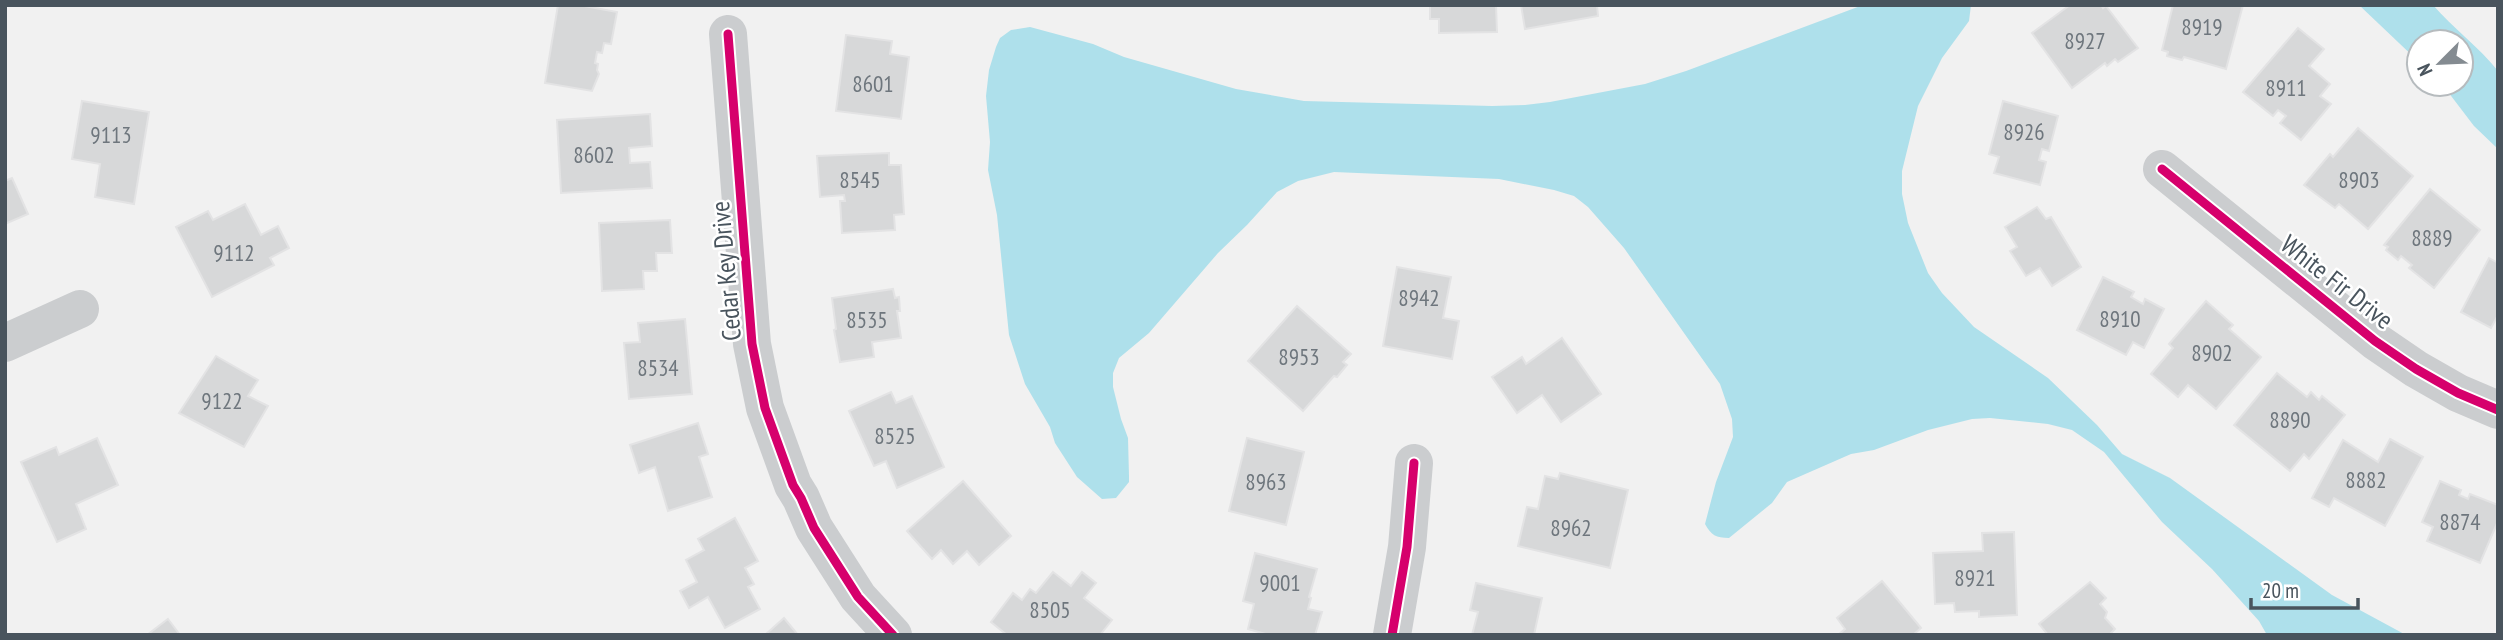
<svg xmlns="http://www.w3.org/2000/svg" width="2503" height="640" font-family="'PT Sans Narrow',sans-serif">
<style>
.water{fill:#aee0eb}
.building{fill:#d7d8d9;stroke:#e3e3e4;stroke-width:2}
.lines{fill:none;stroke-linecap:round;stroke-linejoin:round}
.minor{stroke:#cbcdcf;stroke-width:38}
.cycleway-casing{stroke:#fff;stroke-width:13}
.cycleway{stroke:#d6006c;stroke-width:9}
.labels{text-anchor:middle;stroke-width:5;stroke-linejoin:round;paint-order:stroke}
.number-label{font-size:23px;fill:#6e767d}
.street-label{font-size:26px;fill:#49545d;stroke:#fff}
</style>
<rect width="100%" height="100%" fill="#f1f1f1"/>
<g class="water">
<path d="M1863,5H1971L1969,21L1942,58L1918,106L1902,171V194L1908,223L1928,273L1942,293L1974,327L2048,378L2097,425L2122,454L2170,478L2332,595L2406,635H2267L2259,621L2212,569L2162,522L2104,452L2072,430L2048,424L1990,418L1972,419L1928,430L1874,450L1851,454L1787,482L1772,503L1729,538C1716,538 1711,535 1705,524L1716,482L1733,437L1732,419L1720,384L1624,248L1588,207L1574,196L1554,190L1499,179L1334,172L1298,181L1277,192L1247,225L1218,253L1149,333L1119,358L1113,373V387L1121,419L1128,438L1129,476V482L1116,498L1102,499L1077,477L1055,443L1050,427L1025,384L1009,335L997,215L988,170L990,142L986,96L989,70L996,47L1000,38L1011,30L1030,27L1093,44L1124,57L1236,89L1304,101L1492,106L1525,105L1550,102L1645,84L1686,71Z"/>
<path d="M2359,5H2433C2453,28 2479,47 2498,71V149L2474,126L2442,84H2461V42H2419V62Z"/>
</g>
<g class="building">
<path d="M558,5H579L617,12L611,44L604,43L602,53L597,52L595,63L598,64L597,70L599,74L592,91L545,83Z"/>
<path d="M1430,5H1496L1497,32L1439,33V19H1430Z"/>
<path d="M1521,5H1597L1598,16L1525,29Z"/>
<path d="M2070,5H2101L2103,8L2106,6L2138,48L2118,62L2115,59L2107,66L2105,63L2072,88L2032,33Z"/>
<path d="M2173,5H2243L2226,69L2184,57L2182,60L2167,56L2168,52L2162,50Z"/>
<path d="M2298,28L2324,49L2309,66L2330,84L2320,96L2331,104L2301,140L2280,123L2286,116L2278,110L2273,116L2243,92Z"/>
<path d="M846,35L892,41L890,54L909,57L901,119L836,111Z"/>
<path d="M82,101L149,112L134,204L95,197L100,164L72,159Z"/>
<path d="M2003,101L2058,116L2049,151L2042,149L2039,160L2046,162L2040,185L1994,173L1999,157L1989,154Z"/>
<path d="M650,114L652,146L629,148L630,163L650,162L652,188L561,193L557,120Z"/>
<path d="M2358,128L2413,176L2368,229L2339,204L2335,208L2304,185L2330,154L2333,157Z"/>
<path d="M889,153V165H901L904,214L894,215L895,230L842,233L840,201H845L844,195L820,197L817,156Z"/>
<path d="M12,178L28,214L5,224V181Z"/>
<path d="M2430,189L2480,230L2434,288L2409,268L2412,265L2401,256L2398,260L2386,250L2388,247L2384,245Z"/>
<path d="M245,204L261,235L278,226L289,248L270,258L274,265L212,297L176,227L208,211L213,220Z"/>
<path d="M2037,207L2046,219L2051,217L2081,267L2052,286L2040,268L2026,276L2010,251L2017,247L2005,227Z"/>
<path d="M670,220L672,253H656L657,271H643L644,289L602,291L599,223Z"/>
<path d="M2489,258L2498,263V315L2491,328L2461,312Z"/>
<path d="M1397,267L1451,277L1443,318L1459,321L1452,359L1383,346Z"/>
<path d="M2103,277L2134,292L2131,297L2143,304L2145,299L2164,309L2144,348L2133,342L2126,355L2077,330Z"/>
<path d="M893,289L895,298L899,297L900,311H897L901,338L872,342L874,357L840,362L834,330L836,329L832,298Z"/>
<path d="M2206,301L2233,325L2229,329L2261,357L2216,409L2188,385L2178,397L2151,374L2173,348L2169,344Z"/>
<path d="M1297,306L1351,354L1343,362L1347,365L1337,377L1334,376L1303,411L1248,361Z"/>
<path d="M685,319L692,394L629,399L624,343L640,342L638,323Z"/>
<path d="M1562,338L1601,394L1561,422L1542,395L1517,413L1492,377L1522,357L1526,364Z"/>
<path d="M216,356L258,380L248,396L268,406L244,447L179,413Z"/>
<path d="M2277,373L2307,397L2311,392L2319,400L2322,396L2345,415L2309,459L2304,454L2290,471L2234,425Z"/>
<path d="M891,392L896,403L912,396L944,467L897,488L886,461L874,466L849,411Z"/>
<path d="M698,423L708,454L699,457L712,497L668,511L655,467L639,473L630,445Z"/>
<path d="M97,438L118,485L76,504L86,529L57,542L21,462L56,447L59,455Z"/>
<path d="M1247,438L1304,452L1286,525L1229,511Z"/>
<path d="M2390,439L2423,457L2385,526L2334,498L2329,507L2312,498L2343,440L2378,462Z"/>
<path d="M1560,473L1628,490L1610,568L1518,546L1527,507L1538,509L1545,476L1558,479Z"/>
<path d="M963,481L1011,536L979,565L967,551L953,564L941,550L932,559L907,531Z"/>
<path d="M2440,481L2461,490L2459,495L2468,499L2470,494L2498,505V521L2480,563L2427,541L2433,527L2422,522Z"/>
<path d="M735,518L758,561L745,568L754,584L748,587L760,609L725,628L708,597L689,608L680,591L697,582L686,560L704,550L698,539Z"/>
<path d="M2014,532L2017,615L1979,617V611L1955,612L1954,603L1935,604L1933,553L1983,551L1982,533Z"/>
<path d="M1255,553L1317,569L1309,597L1311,598L1308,609L1322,612L1315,635H1269L1248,629L1254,604L1243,601Z"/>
<path d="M1053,572L1071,586L1082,572L1096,583L1084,598L1112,620L1100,635H1007L991,622L1013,593L1022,600L1030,589L1036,593Z"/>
<path d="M1882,581L1921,628L1913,635H1838L1845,629L1837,618Z"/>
<path d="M2090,582L2106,598L2100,604L2107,612L2105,618L2115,629L2109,635H2048L2039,624Z"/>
<path d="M1476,583L1542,598L1534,635H1472L1478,612L1470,610Z"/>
<path d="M784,618L798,635H765Z"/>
<path d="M168,619L180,635H147Z"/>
</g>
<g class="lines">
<g class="minor">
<path d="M728,34L752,344L765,408L793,485L801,498L814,528L858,597L893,635"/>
<path d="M2162,169L2375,341L2416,369L2458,393L2498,410"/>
<path d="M5,343L80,309"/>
<path d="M1392,635L1407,547L1414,463"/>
</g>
<defs>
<g id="cycleway">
<path d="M728,34L752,344L765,408L793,485L801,498L814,528L858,597L893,635"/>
<path d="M2162,169L2375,341L2416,369L2458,393L2498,410"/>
<path d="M1392,635L1407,547L1414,463"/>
</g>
</defs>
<use href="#cycleway" class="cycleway-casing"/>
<use href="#cycleway" class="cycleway"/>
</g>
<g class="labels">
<g class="number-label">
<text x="2202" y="35">8919</text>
<text x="2085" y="49">8927</text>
<text x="873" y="92">8601</text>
<text x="2286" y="96">8911</text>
<text x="2024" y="140">8926</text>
<text x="111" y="143">9113</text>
<text x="594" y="163">8602</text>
<text x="860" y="188">8545</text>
<text x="2359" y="188">8903</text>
<text x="2432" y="246">8889</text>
<text x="234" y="261">9112</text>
<text x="1419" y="306">8942</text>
<text x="2120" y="327">8910</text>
<text x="867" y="328">8535</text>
<text x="2212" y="361">8902</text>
<text x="1299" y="365">8953</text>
<text x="658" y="376">8534</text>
<text x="222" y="409">9122</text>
<text x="2290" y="428">8890</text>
<text x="895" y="444">8525</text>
<text x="2366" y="488">8882</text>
<text x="1266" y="490">8963</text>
<text x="2460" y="530">8874</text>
<text x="1571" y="536">8962</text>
<text x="1975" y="586">8921</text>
<text x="1280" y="591">9001</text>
<text x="1050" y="618">8505</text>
</g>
<g class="street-label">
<text transform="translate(726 271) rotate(-95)" y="9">Cedar Key Drive</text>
<text transform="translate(2337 282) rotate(38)" y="9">White Fir Drive</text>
</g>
</g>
<rect width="2503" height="640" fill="none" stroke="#49545d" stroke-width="14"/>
<g transform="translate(2440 63) rotate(246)"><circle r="33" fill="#ffffff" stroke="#b6bbbe" stroke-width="2"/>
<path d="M0-5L12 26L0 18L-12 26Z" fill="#848b91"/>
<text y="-10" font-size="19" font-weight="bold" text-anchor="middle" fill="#49545d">N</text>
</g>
<path d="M2251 598v10h107v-10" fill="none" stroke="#49545d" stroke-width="3.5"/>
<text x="2262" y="598" font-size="21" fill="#49545d" stroke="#ffffff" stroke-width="5" paint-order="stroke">20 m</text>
</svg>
